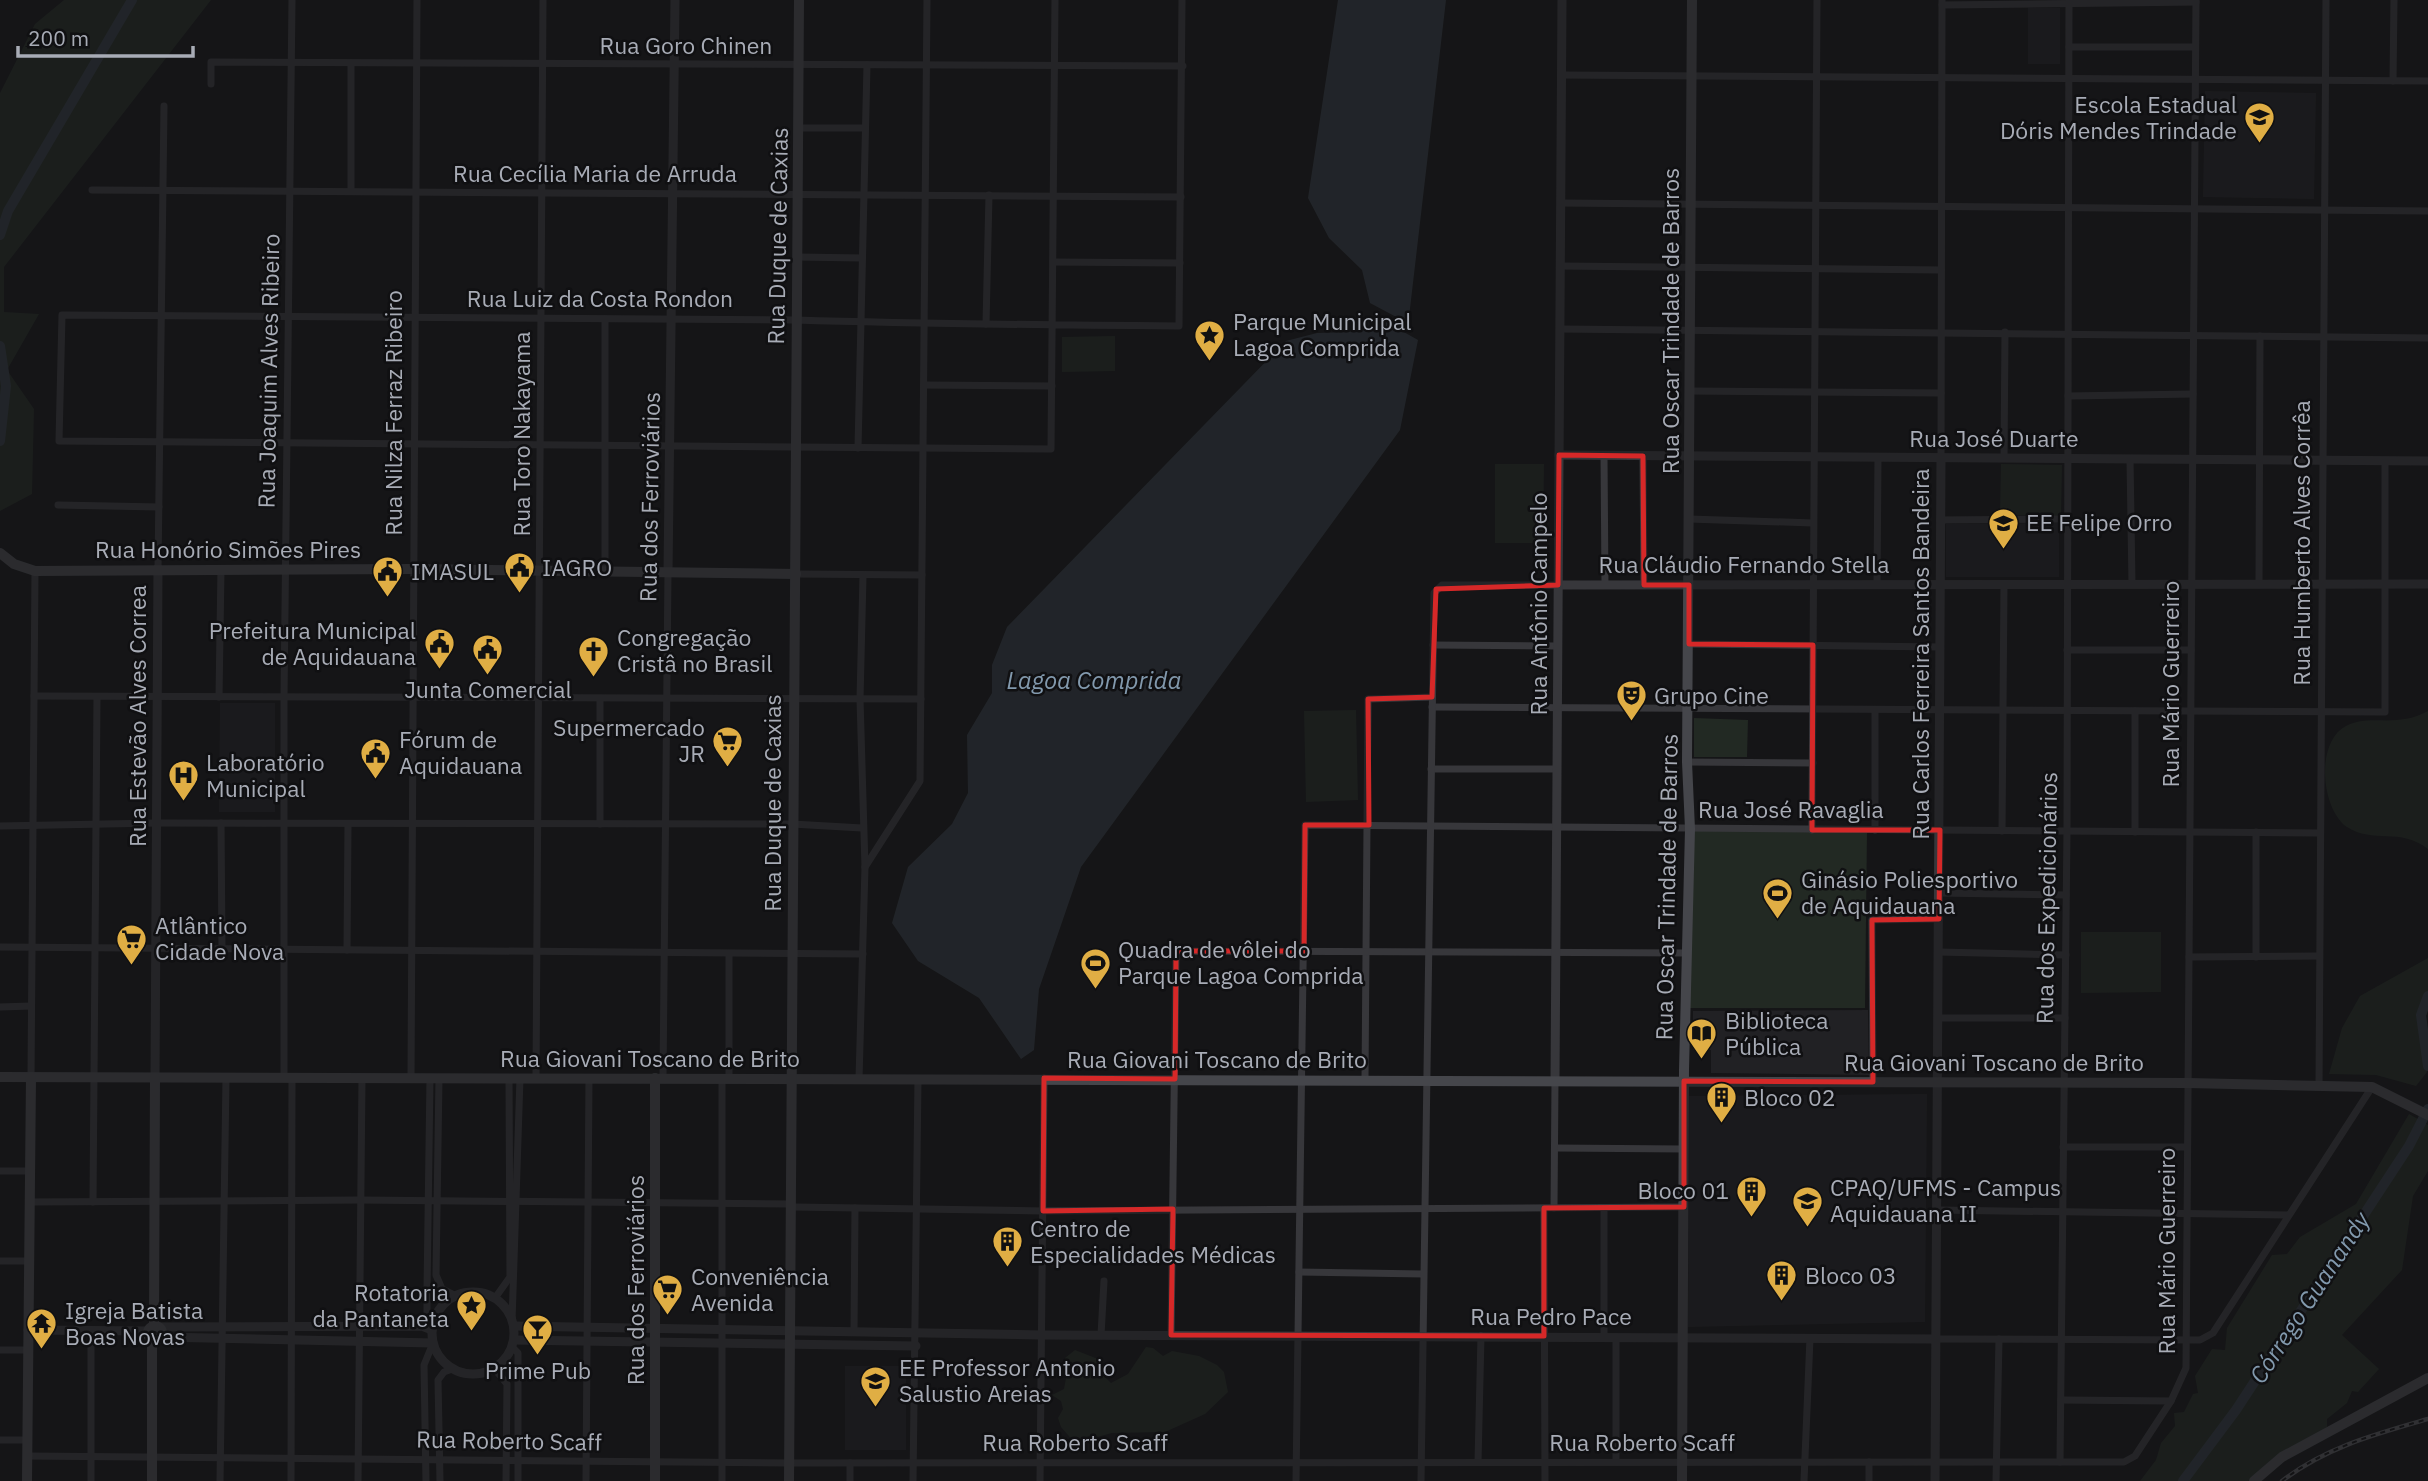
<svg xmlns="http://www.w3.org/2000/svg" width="2428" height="1481" font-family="'IBM Plex Sans',sans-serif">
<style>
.built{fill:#212124}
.green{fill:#222923}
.water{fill:#30373e}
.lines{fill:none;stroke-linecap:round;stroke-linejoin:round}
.river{stroke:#30373e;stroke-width:10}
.minor{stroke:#37373b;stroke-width:7}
.tertiary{stroke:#37373b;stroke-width:9}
.secondary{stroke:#45464b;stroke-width:10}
.rail-casing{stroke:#505156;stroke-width:4.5}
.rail{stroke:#101012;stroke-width:2;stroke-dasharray:5;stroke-linecap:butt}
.marked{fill:none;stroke:#d62828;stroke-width:5;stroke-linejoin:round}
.labels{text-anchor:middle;stroke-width:5;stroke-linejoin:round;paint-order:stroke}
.street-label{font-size:23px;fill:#a8acb6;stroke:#101012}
.poi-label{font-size:23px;fill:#a8acb6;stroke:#101012;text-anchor:start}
.water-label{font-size:24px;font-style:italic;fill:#8299ad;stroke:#101012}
</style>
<rect width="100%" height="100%" fill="#151517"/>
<g class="built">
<rect x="2028" y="8" width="32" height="56"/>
<path d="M2205,91L2316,93L2314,199L2203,197Z"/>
<path d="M2059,523V577H1946V524Z"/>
<path d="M220,703H275V812H219Z"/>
<path d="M1868,1010L1869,1075L1711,1073V1050H1693V1011Z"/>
<path d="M1927,1094L1925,1322L1688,1327L1689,1096Z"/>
<rect x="845" y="1366" width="61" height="84"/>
</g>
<g class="green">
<path d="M64,0H211L4,267V312L39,314L7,370L34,409L32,494L0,511V93L35,24Z"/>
<path d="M1115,336V371L1062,372V337Z"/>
<path d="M1495,464H1544L1543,543H1495Z"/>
<path d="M2001,464L2062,465L2061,516L2000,515Z"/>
<path d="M1356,710L1358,800L1306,802L1304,711Z"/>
<path d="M2428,711V849C2400,827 2373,844 2347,827C2321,809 2315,742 2346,726C2371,713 2395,729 2428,711Z"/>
<path d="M1694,718L1748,720L1747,757H1694Z"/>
<path d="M1690,829L1867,832L1865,1008H1689Z"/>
<path d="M2081,932H2161V992L2081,993Z"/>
<path d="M2428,958V1008L2421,1037L2427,1072L2416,1086L2376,1075L2329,1074L2342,1028L2360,996Z"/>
<path d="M2409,1114L2428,1125V1171L2413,1196L2402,1270L2342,1335L2379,1369L2358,1392L2352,1391L2347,1403L2327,1419V1427L2254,1481H2140L2156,1460L2161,1443L2175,1426L2174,1413L2184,1412L2193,1394L2198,1393L2195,1376L2212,1349L2225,1350L2227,1328L2272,1255L2287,1254L2300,1237L2356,1204Z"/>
<path d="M1146,1347L1153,1348L1163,1356L1172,1351L1199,1356L1217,1365L1224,1372L1228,1392L1205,1414L1165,1432L1112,1433L1075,1443L1061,1427L1058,1418L1063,1409L1061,1401L1052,1395L1064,1389L1068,1367L1065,1358L1075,1350L1103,1361L1099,1371L1111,1383L1128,1374Z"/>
</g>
<g class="water">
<path d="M1338,0H1446L1409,317L1402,320L1370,303L1362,270L1329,238L1308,198Z"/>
<path d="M1386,322L1418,340L1400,430L1081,867L1039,989L1034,1050L1021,1059L979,998L918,961L892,923L908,867L952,824L968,793L967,735L992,693V665L1007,627L1286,341L1317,333L1349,332Z"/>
</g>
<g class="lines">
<g class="river">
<path d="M0,235L8,211L132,0"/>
<path d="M0,346L6,386L0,441"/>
<path d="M2428,996L2421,1015L2428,1066"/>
<path d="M2183,1481L2236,1410L2409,1146L2428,1109"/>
</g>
<g class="minor">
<path d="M1055,0C1053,150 1053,299 1051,449L59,441L62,315L796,320C924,324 1052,325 1179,326L1182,0"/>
<path d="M1942,5L2196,2"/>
<path d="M2069,47H2195"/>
<path d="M1562,75L2428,81"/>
<path d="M2393,81L2394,0"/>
<path d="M211,84V62L1183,66"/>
<path d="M798,128H865"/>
<path d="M92,190L1181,197"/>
<path d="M351,191V63"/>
<path d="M1561,203L2428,211"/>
<path d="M797,257L862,258"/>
<path d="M1053,262L1180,263"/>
<path d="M1560,266L1941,270"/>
<path d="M986,324L989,195"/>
<path d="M1560,329L2428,338"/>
<path d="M924,385L1052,386"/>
<path d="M1690,391L1941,393"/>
<path d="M2068,396L2193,394"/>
<path d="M858,448L867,65"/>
<path d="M1604,455L1605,585"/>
<path d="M1643,456L1644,585"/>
<path d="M1941,458L1942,0"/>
<path d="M2004,458L2005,332"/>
<path d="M2130,459L2132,584"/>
<path d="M58,505L159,507"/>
<path d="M1689,519L1813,523"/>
<path d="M1940,520L2068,519"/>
<path d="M158,568L164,106"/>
<path d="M605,572V319"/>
<path d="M796,574L922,575"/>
<path d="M2259,584L2260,336"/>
<path d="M1877,585L1878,457"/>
<path d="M1689,644L1940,647"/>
<path d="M1433,645L1558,646"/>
<path d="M2067,650H2191"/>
<path d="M34,696L921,699"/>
<path d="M219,697L221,569"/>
<path d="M600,699V824"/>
<path d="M1432,707L2385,712V461"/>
<path d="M1687,762L1813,763"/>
<path d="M1431,769H1557"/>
<path d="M221,823L222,949"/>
<path d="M0,826L157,823L792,824L862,828"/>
<path d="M1812,830L1817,0"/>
<path d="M1875,830V710"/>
<path d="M2002,831L2004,584"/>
<path d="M2135,832V711"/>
<path d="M865,867L920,781L927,0"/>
<path d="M1939,893L2066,895"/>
<path d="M0,947L863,954"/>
<path d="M347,950L348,825"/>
<path d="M1939,952L2066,955"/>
<path d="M2189,957L2319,956"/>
<path d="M2256,957V832"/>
<path d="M0,1007L31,1006"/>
<path d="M1939,1018H2065"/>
<path d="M31,1077L35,571"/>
<path d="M284,1078V697L292,0"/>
<path d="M411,1078L417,0"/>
<path d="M430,1078L427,1291V1313L432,1326"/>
<path d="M439,1078L436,1275L442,1289L456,1296"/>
<path d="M536,1078L543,0"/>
<path d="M663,1078L668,572"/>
<path d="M729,1078V954"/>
<path d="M859,1079L865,867L860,699L863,576"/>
<path d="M1365,1079L1368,699L1432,697"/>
<path d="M1873,1082L1872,920L1939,919"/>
<path d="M2319,1086L2326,0"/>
<path d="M2063,1147H2187"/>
<path d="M1555,1148L1684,1149"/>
<path d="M0,1171H29"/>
<path d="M29,1202L360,1200L791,1204"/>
<path d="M93,1202L97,697"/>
<path d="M794,1207L1043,1211L1684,1207"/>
<path d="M1554,1208L1555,1081"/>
<path d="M1604,1208V1337"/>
<path d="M1544,1210L1545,1481"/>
<path d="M1938,1210L2287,1215"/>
<path d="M0,1261H29"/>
<path d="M1299,1272L1423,1274"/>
<path d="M495,1298L510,1277L509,1078"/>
<path d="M512,1321L520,1078"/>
<path d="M91,1331V1481"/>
<path d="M854,1332L855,1208"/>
<path d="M1101,1335L1104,1281"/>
<path d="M1171,1335L1176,951L1687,953"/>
<path d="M1937,1339L2200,1340L2213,1333L2372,1087"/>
<path d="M512,1347L518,1353V1481"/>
<path d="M0,1350H28"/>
<path d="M494,1368L507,1384L506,1481"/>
<path d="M2061,1400L2171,1401L2186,1368L2196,0"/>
<path d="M0,1440H27"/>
<path d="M27,1456L789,1463L2124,1462L2135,1456L2171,1401"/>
<path d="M1478,1462L1481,1336"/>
<path d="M1616,1462V1337"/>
<path d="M2060,1462L2067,831L2069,0"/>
<path d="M850,1463V1481"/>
<path d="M220,1481L226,1078"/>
<path d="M291,1481L292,1078"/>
<path d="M358,1481L362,1078"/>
<path d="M426,1481L424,1365L433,1343"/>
<path d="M440,1481L438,1380L444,1372L452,1369"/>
<path d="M586,1481L589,1078"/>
<path d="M722,1481V1078"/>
<path d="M913,1481L918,1079"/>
<path d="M1040,1481L1044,1078"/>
<path d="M1296,1481L1305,825L2320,833"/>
<path d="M1421,1481L1434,593L1442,585H1558"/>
<path d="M1804,1481L1810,1338"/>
<path d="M1869,1481V1462"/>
<path d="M1996,1481L1999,1339"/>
</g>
<g class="tertiary">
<path d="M1559,455L2428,461"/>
<path d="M668,572L675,0"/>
<path d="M1558,585L2428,584"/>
<path d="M155,1078L158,568"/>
<path d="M1555,1081L1562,0"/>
<circle cx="473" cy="1333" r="41"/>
<path d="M514,1326L1042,1335L1937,1339"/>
<path d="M158,1327L422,1326L432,1330"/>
<path d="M28,1330L148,1331"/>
<path d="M160,1337L433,1343"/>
<path d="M514,1340L916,1346"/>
<path d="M1935,1481L1941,458"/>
</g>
<g class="secondary">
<path d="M0,553L14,564L35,571L412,569L796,574"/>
<path d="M0,1077L2188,1083L2372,1087L2428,1115"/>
<circle cx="155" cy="1333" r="7"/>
<path d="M154,1326L155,1078"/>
<path d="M152,1339V1481"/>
<path d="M27,1481L31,1077"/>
<path d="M655,1481V1078"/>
<path d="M789,1481L799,0"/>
<path d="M1682,1481L1684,1070L1690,829L1687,762L1692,0"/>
<path d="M2254,1481L2282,1457L2428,1378"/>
</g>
<defs>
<path id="rail" d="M2282,1481C2326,1447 2376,1434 2428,1419"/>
</defs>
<use href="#rail" class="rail-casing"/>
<use href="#rail" class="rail"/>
</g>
<path d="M0 0H2428V1481H0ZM1559,455L1643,456L1644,585H1689V644L1813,645L1812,830H1940L1939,919L1872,920L1873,1082L1684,1081V1207L1544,1208V1336L1171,1335L1173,1209L1043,1211L1044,1078L1175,1079L1176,951H1304L1305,825H1369L1368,699L1432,697L1436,589L1558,585Z" fill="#151517" fill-opacity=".55" fill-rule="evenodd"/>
<path class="marked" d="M1559,455L1643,456L1644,585H1689V644L1813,645L1812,830H1940L1939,919L1872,920L1873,1082L1684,1081V1207L1544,1208V1336L1171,1335L1173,1209L1043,1211L1044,1078L1175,1079L1176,951H1304L1305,825H1369L1368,699L1432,697L1436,589L1558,585Z"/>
<defs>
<symbol id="school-pin" viewBox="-11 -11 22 30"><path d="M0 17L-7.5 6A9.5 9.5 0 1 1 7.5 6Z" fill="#e0ae44" stroke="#101012"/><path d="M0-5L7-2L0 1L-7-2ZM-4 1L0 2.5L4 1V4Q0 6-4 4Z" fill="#111"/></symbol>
<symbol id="sight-pin" viewBox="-11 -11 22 30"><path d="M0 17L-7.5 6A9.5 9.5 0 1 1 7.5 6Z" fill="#e0ae44" stroke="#101012"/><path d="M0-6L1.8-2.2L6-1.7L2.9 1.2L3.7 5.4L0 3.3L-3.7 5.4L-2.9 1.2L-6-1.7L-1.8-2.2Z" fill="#111"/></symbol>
<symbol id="civic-pin" viewBox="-11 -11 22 30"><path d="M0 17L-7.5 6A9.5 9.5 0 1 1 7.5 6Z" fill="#e0ae44" stroke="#101012"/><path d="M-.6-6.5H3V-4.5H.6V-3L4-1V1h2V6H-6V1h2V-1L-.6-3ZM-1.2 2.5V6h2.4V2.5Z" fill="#111"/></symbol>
<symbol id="church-pin" viewBox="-11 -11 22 30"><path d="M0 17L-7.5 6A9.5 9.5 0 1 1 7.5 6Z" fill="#e0ae44" stroke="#101012"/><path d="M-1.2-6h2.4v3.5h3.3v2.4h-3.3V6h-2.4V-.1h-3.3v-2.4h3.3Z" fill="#111"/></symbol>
<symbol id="theatre-pin" viewBox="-11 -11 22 30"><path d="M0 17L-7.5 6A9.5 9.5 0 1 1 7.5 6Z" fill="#e0ae44" stroke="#101012"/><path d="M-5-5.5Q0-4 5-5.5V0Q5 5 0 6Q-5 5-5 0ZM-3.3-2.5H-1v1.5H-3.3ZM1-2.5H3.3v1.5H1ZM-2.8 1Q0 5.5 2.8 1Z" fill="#111"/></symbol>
<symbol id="supermarket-pin" viewBox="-11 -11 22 30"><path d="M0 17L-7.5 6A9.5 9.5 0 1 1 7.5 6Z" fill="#e0ae44" stroke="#101012"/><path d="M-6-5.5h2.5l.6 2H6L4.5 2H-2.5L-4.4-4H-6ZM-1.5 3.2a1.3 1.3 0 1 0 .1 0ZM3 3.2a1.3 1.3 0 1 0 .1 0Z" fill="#111"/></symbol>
<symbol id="hospital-pin" viewBox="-11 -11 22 30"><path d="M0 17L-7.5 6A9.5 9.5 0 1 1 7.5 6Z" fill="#e0ae44" stroke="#101012"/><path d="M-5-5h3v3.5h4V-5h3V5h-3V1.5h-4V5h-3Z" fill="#111"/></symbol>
<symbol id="stadium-pin" viewBox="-11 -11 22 30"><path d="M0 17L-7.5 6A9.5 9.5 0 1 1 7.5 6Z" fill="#e0ae44" stroke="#101012"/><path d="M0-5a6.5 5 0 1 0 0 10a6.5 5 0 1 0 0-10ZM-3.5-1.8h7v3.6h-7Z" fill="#111"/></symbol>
<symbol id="library-pin" viewBox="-11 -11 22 30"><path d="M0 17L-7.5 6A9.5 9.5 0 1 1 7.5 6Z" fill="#e0ae44" stroke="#101012"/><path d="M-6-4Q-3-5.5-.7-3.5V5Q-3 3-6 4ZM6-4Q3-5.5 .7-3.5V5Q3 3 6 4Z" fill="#111"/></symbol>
<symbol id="building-pin" viewBox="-11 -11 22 30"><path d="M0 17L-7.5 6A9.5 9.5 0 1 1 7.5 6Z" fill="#e0ae44" stroke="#101012"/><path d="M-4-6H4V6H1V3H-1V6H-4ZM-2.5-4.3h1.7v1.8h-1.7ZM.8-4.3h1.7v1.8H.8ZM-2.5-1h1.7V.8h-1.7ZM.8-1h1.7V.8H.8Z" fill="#111"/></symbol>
<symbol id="university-pin" viewBox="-11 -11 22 30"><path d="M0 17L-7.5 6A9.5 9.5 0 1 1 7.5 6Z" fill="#e0ae44" stroke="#101012"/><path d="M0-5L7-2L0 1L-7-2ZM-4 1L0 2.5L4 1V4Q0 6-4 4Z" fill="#111"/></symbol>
<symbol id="temple-pin" viewBox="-11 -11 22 30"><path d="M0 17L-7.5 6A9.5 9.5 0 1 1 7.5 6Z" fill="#e0ae44" stroke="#101012"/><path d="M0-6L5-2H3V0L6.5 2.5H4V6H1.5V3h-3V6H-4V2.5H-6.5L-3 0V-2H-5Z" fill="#111"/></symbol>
<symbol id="bar-pin" viewBox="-11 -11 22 30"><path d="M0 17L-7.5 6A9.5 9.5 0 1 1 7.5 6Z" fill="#e0ae44" stroke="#101012"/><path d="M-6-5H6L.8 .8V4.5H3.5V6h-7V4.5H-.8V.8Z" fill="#111"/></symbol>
</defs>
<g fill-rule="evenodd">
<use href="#school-pin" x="2242" y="100" width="35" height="47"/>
<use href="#sight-pin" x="1192" y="318" width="35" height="47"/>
<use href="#school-pin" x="1986" y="506" width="35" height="47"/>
<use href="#civic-pin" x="502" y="550" width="35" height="47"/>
<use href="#civic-pin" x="370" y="554" width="35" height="47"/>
<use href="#civic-pin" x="422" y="626" width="35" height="47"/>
<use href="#civic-pin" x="470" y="632" width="35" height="47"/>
<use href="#church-pin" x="576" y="634" width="35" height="47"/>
<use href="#theatre-pin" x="1614" y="678" width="35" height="47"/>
<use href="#supermarket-pin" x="710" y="724" width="35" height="47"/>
<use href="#civic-pin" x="358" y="736" width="35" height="47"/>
<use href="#hospital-pin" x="166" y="758" width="35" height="47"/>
<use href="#stadium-pin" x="1760" y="876" width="35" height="47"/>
<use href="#supermarket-pin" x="114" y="922" width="35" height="47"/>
<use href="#stadium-pin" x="1078" y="946" width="35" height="47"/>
<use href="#library-pin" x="1684" y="1016" width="35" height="47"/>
<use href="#building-pin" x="1704" y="1080" width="35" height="47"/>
<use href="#building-pin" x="1734" y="1174" width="35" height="47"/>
<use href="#university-pin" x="1790" y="1184" width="35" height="47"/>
<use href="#building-pin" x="990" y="1224" width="35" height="47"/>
<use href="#building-pin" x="1764" y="1258" width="35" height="47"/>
<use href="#supermarket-pin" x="650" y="1272" width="35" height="47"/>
<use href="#sight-pin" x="454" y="1288" width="35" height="47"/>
<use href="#temple-pin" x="24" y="1306" width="35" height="47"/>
<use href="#bar-pin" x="520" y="1312" width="35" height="47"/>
<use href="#school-pin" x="858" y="1364" width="35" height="47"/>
</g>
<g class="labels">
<g class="street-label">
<text x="686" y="54">Rua Goro Chinen</text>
<text x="595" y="182">Rua Cecília Maria de Arruda</text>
<text transform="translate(778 236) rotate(-89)" y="8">Rua Duque de Caxias</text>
<text x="600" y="307">Rua Luiz da Costa Rondon</text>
<text transform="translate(1671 321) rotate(-90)" y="8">Rua Oscar Trindade de Barros</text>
<text transform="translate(269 371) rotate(-89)" y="8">Rua Joaquim Alves Ribeiro</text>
<text transform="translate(394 413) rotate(-90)" y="8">Rua Nilza Ferraz Ribeiro</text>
<text transform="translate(522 434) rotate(-90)" y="8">Rua Toro Nakayama</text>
<text x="1994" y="447">Rua José Duarte</text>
<text transform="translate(650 497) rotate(-89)" y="8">Rua dos Ferroviários</text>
<text transform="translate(2302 543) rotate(-90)" y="8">Rua Humberto Alves Corrêa</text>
<text x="228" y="558">Rua Honório Simões Pires</text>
<text x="1744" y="573">Rua Cláudio Fernando Stella</text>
<text transform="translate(1539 604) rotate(-90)" y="8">Rua Antônio Campelo</text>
<text transform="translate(1921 654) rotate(-90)" y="8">Rua Carlos Ferreira Santos Bandeira</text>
<text transform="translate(2171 684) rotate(-90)" y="8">Rua Mário Guerreiro</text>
<text transform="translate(138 716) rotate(-90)" y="8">Rua Estevão Alves Correa</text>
<text transform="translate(773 803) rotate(-90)" y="8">Rua Duque de Caxias</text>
<text x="1791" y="818">Rua José Ravaglia</text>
<text transform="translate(1667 887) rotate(-89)" y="8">Rua Oscar Trindade de Barros</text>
<text transform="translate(2047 898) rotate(-89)" y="8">Rua dos Expedicionários</text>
<text x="650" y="1067">Rua Giovani Toscano de Brito</text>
<text x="1217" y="1068">Rua Giovani Toscano de Brito</text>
<text x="1994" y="1071">Rua Giovani Toscano de Brito</text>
<text transform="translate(2167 1251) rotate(-90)" y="8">Rua Mário Guerreiro</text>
<text transform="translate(636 1280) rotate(-90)" y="8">Rua dos Ferroviários</text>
<text x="1551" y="1325">Rua Pedro Pace</text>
<text transform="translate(509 1441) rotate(1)" y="8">Rua Roberto Scaff</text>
<text x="1075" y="1451">Rua Roberto Scaff</text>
<text x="1642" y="1451">Rua Roberto Scaff</text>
</g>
<g class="poi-label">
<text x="2237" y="113" text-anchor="end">Escola Estadual<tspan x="2237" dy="26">Dóris Mendes Trindade</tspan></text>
<text x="1233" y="330">Parque Municipal<tspan x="1233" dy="26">Lagoa Comprida</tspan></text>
<text x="2026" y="531">EE Felipe Orro</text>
<text x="542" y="576">IAGRO</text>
<text x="411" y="580">IMASUL</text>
<text x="416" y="639" text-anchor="end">Prefeitura Municipal<tspan x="416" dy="26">de Aquidauana</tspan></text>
<text x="617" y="646">Congregação<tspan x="617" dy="26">Cristâ no Brasil</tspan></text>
<text x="488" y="698" text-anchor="middle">Junta Comercial</text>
<text x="1654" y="704">Grupo Cine</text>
<text x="705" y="736" text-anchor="end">Supermercado<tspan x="705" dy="26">JR</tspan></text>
<text x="399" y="748">Fórum de<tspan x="399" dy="26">Aquidauana</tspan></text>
<text x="206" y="771">Laboratório<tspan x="206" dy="26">Municipal</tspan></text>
<text x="1801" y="888">Ginásio Poliesportivo<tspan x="1801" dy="26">de Aquidauana</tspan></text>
<text x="155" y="934">Atlântico<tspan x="155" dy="26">Cidade Nova</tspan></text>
<text x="1118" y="958">Quadra de vôlei do<tspan x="1118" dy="26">Parque Lagoa Comprida</tspan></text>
<text x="1725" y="1029">Biblioteca<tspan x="1725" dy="26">Pública</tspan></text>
<text x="1744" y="1106">Bloco 02</text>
<text x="1830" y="1196">CPAQ/UFMS - Campus<tspan x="1830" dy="26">Aquidauana II</tspan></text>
<text x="1729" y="1199" text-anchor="end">Bloco 01</text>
<text x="1030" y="1237">Centro de<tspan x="1030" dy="26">Especialidades Médicas</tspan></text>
<text x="1805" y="1284">Bloco 03</text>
<text x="691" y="1285">Conveniência<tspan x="691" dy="26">Avenida</tspan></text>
<text x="449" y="1301" text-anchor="end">Rotatoria<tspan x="449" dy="26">da Pantaneta</tspan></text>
<text x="65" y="1319">Igreja Batista<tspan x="65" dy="26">Boas Novas</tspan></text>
<text x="899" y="1376">EE Professor Antonio<tspan x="899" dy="26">Salustio Areias</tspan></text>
<text x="538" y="1379" text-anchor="middle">Prime Pub</text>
</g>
<g class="water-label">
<text x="1094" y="689">Lagoa Comprida</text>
<text transform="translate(2310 1298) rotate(-57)" y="8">Córrego Guanandy</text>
</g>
</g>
<path d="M18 46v10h175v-10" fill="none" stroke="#a8acb6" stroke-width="3.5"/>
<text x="28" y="46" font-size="21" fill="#a8acb6" stroke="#101012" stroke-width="5" paint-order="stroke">200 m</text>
</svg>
